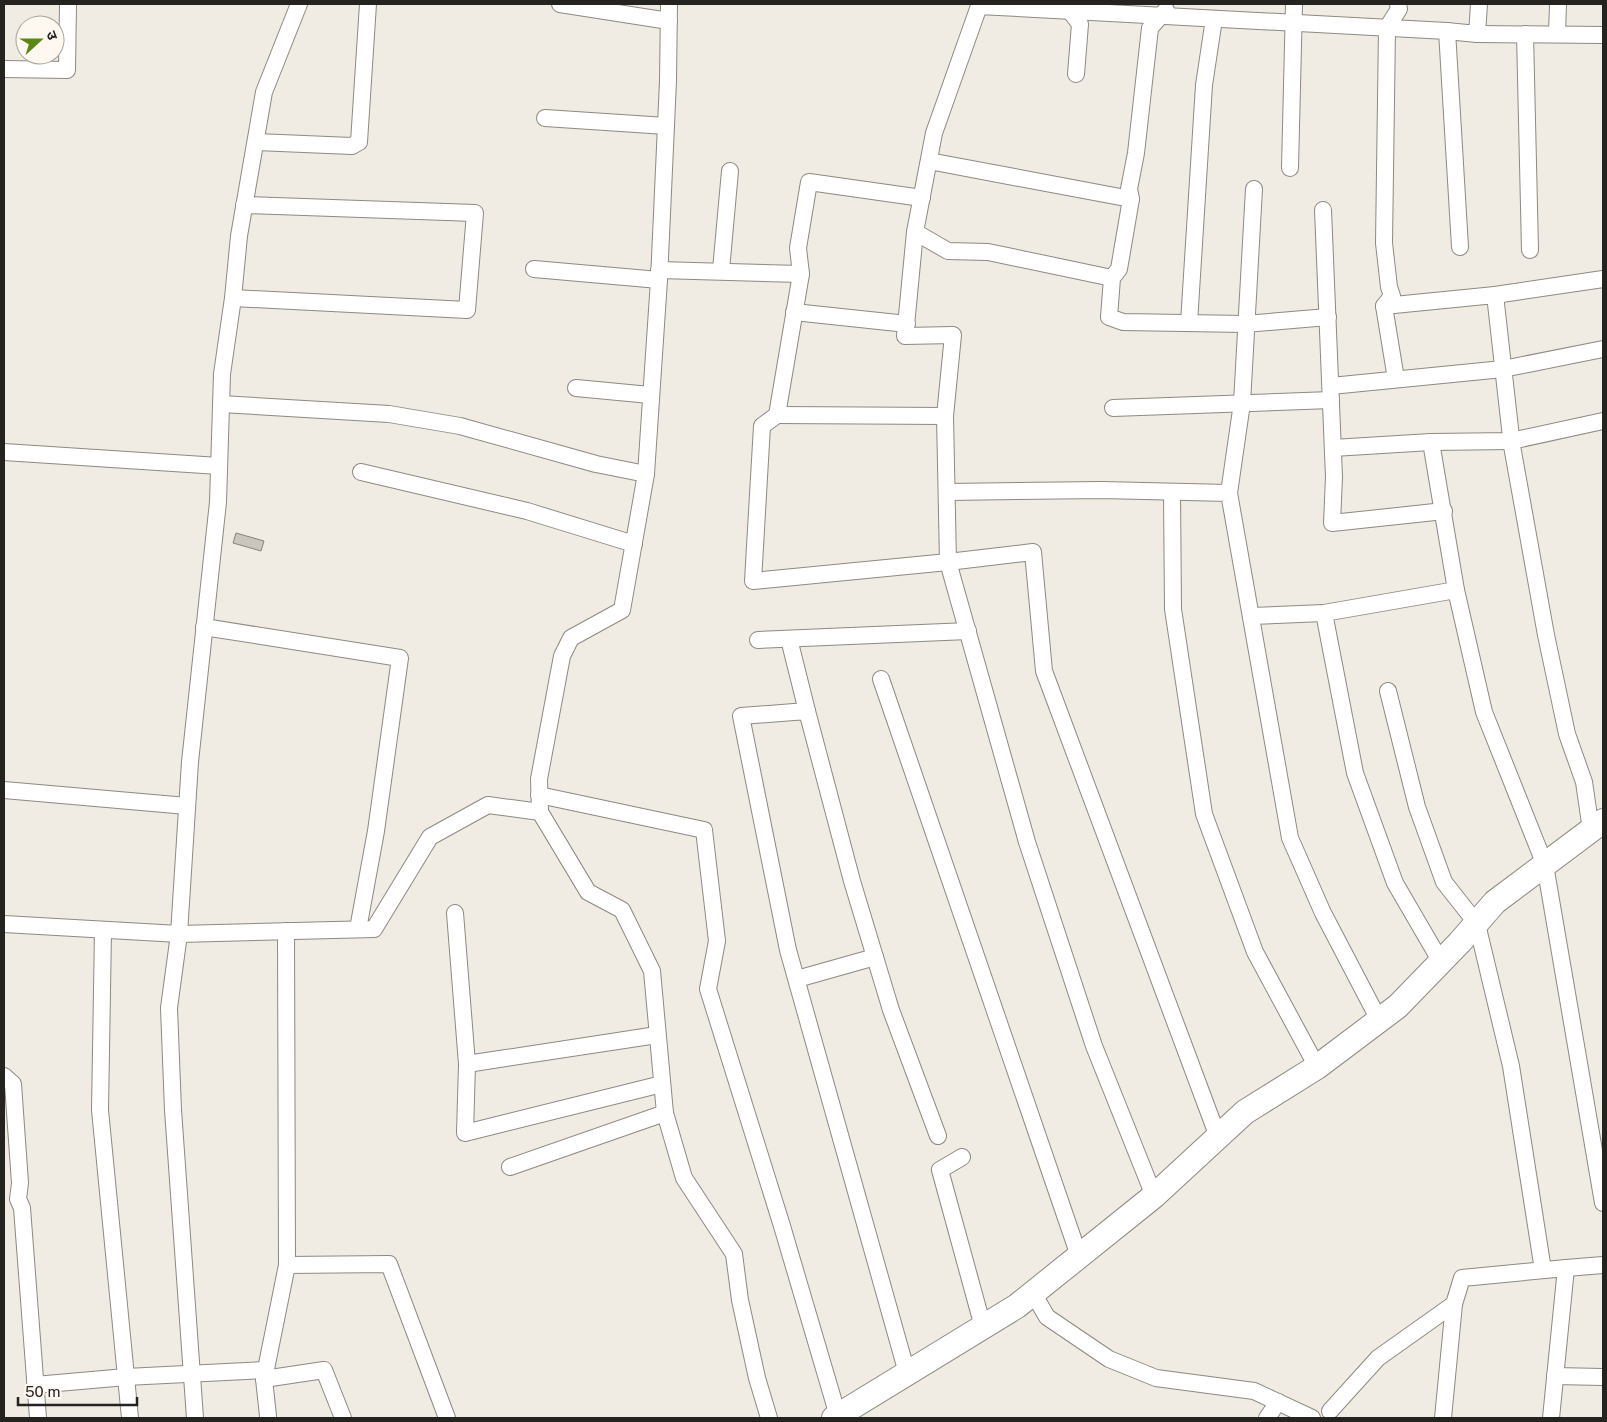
<svg xmlns="http://www.w3.org/2000/svg" width="1607" height="1422" font-family="'Public Sans','Noto Sans Devanagari',sans-serif">
<style>
.building{fill:#cac5bd;stroke:#87827b}
.lines{fill:none;stroke-linecap:round;stroke-linejoin:round}
.street-casing{stroke:#8e8981;stroke-width:18}
.secondary-casing{stroke:#8e8981;stroke-width:26}
.street{stroke:#fff;stroke-width:16}
.secondary{stroke:#fff;stroke-width:24}
</style>
<rect width="100%" height="100%" fill="#f0ebe3"/>
<path class="building" d="M236,533L264,541L261,551L233,543Z"/>
<g class="lines">
<defs>
<g id="street">
<path d="M560,4L669,21"/>
<path d="M1070,4V11L1080,24L1076,74"/>
<path d="M1166,10L1150,28L1136,153L1129,189L1131,199L1119,269L1112,278L1109,317L1123,322L1245,324L1328,317"/>
<path d="M1477,34L1603,35"/>
<path d="M1525,34L1530,250"/>
<path d="M1557,34L1558,4"/>
<path d="M4,69L67,70L68,4"/>
<path d="M545,118L666,126"/>
<path d="M256,142L352,146L359,142L368,4"/>
<path d="M929,161L1131,199"/>
<path d="M1290,168L1294,4"/>
<path d="M922,198L809,182L798,248L801,274L777,415L762,426L753,581L948,562L1027,842L1094,1046L1154,1196"/>
<path d="M1323,210L1334,477L1332,523L1444,511"/>
<path d="M915,232L948,251L988,252L1112,278"/>
<path d="M1460,247L1447,31L1477,34L1479,4"/>
<path d="M534,269L659,280"/>
<path d="M659,270L801,274"/>
<path d="M721,270L730,171"/>
<path d="M1495,295L1603,279"/>
<path d="M233,298L467,310L475,213L244,205"/>
<path d="M1384,306L1495,295L1512,446L1546,635L1567,734L1584,782L1591,830"/>
<path d="M794,312L907,324"/>
<path d="M1189,323L1204,85L1214,19"/>
<path d="M1396,379L1384,306L1392,296L1389,287L1384,243L1387,28L1399,9L1398,4"/>
<path d="M1331,386L1503,369L1603,349"/>
<path d="M576,388L650,395"/>
<path d="M221,404L389,414L460,426L596,464L646,474"/>
<path d="M1113,408L1331,400"/>
<path d="M777,415L945,416"/>
<path d="M1431,442L1456,590L1484,712L1545,865L1603,1203"/>
<path d="M1333,448L1431,442L1511,441L1603,421"/>
<path d="M4,452L219,466"/>
<path d="M361,472L527,511L634,544"/>
<path d="M948,492L1102,490L1229,493L1290,838L1323,913L1379,1020"/>
<path d="M1172,492L1173,609L1204,814L1255,952L1317,1067"/>
<path d="M1229,493L1242,403L1254,189"/>
<path d="M1324,613L1355,773L1395,883L1441,962"/>
<path d="M1251,616L1324,613L1456,590"/>
<path d="M204,627L400,658L376,831L358,929"/>
<path d="M789,639L807,711"/>
<path d="M758,640L968,631"/>
<path d="M881,679L1079,1256"/>
<path d="M1388,691L1417,807L1444,882L1477,924L1511,1066L1543,1270"/>
<path d="M4,790L187,806"/>
<path d="M539,795L704,830L717,941L708,989L782,1226L838,1416"/>
<path d="M540,812L539,779L562,656L571,638L622,610L646,474L659,280L668,81L669,4"/>
<path d="M455,913L467,1064L657,1035"/>
<path d="M4,924L179,934L190,762L218,502L222,374L233,298L239,236L264,92L299,4"/>
<path d="M103,931L100,1110L130,1418"/>
<path d="M797,979L875,957"/>
<path d="M467,1064L465,1133L662,1084"/>
<path d="M4,1076L13,1084L20,1183L18,1199L22,1208L38,1418"/>
<path d="M1218,1137L1044,671L1033,552L948,562L945,416L953,335L905,336L915,232L934,133L979,6L1447,31"/>
<path d="M962,1157L940,1170L983,1327"/>
<path d="M510,1167L665,1113"/>
<path d="M287,1265L389,1264L447,1418"/>
<path d="M1566,1268L1603,1265"/>
<path d="M1033,1293L1047,1317L1109,1359L1156,1378L1254,1391L1312,1418"/>
<path d="M907,1373L788,950L741,716L807,711L852,881L891,1010L938,1136"/>
<path d="M1555,1376L1603,1377"/>
<path d="M264,1379L324,1370L343,1418"/>
<path d="M35,1385L126,1377L266,1370"/>
<path d="M1330,1411L1378,1358L1454,1304L1462,1278L1566,1268L1551,1418"/>
<path d="M268,1416L264,1379L287,1265L286,931"/>
<path d="M195,1418L173,1110L169,1008L179,934L374,929L430,837L488,805L540,812L588,892L622,910L652,971L665,1113L684,1178L734,1254L740,1300L757,1378L769,1418"/>
<path d="M1267,1418L1278,1402"/>
<path d="M1443,1418L1454,1304"/>
</g>
<path id="secondary" d="M834,1418L1017,1306L1154,1196L1245,1112L1317,1067L1398,1006L1460,942L1495,902L1603,821"/>
</defs>
<use href="#street" class="street-casing"/>
<use href="#secondary" class="secondary-casing"/>
<use href="#street" class="street"/>
<use href="#secondary" class="secondary"/>
</g>
<rect width="1607" height="1422" fill="none" stroke="#252320" stroke-width="10"/>
<g transform="translate(40 40) rotate(69)"><circle r="24" fill="#fef8f0" stroke="#a7a39d"/>
<path d="M0-4L9 19L0 12L-9 19Z" fill="#5d8714"/>
<text y="-8" font-size="14" font-weight="bold" text-anchor="middle" fill="#252320">उ</text>
</g>
<path d="M18 1397v8h119v-8" fill="none" stroke="#252320" stroke-width="2.5"/>
<text x="25" y="1397" font-size="15" fill="#252320" stroke="#fef8f0" stroke-width="4" paint-order="stroke">50 m</text>
</svg>
